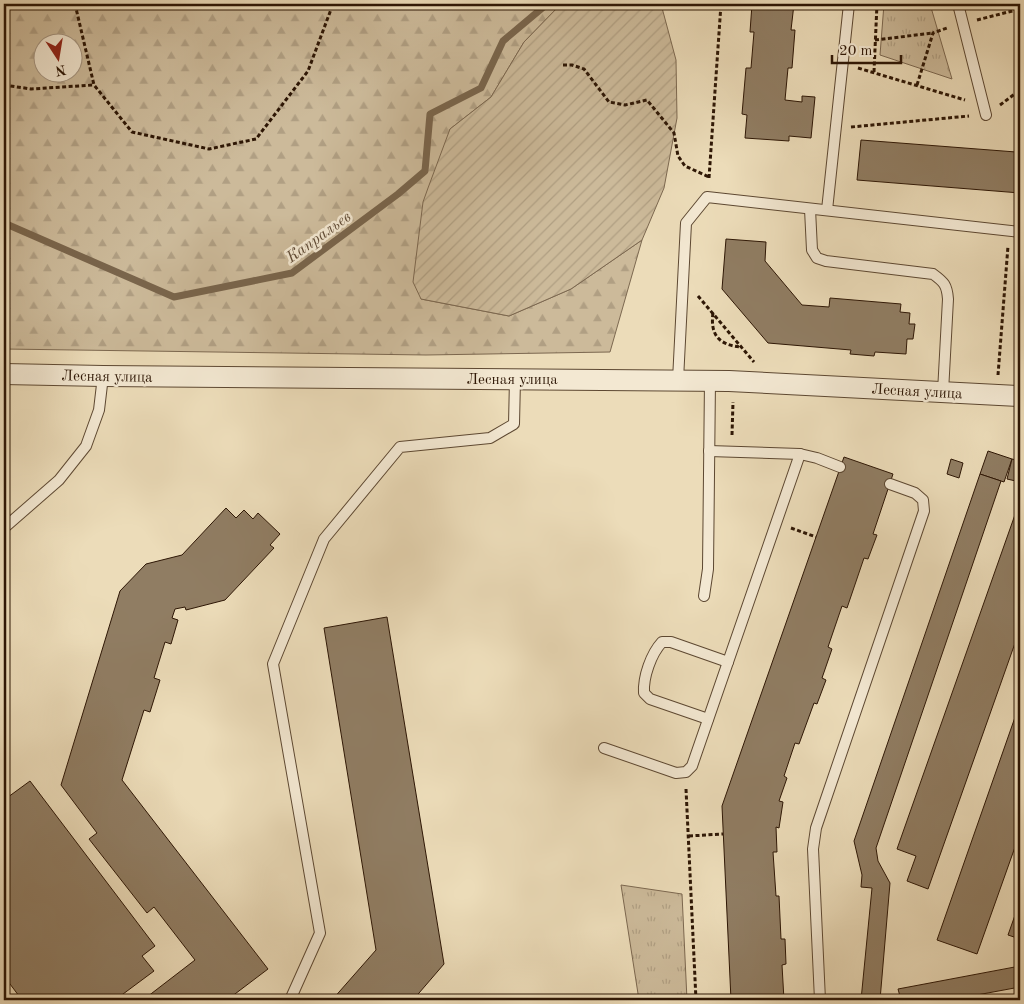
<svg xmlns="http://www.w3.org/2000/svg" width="1024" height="1004" font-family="'Old Standard TT',serif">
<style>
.grass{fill:url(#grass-tufts);stroke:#7c6850}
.forest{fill:url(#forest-firs);stroke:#7c6850;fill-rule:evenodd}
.garden{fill:url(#garden-furrows);stroke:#7c6850}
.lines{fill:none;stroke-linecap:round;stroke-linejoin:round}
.stream{stroke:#79654c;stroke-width:7}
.building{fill:#907d63;stroke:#2d1605}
.lane-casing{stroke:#5d4832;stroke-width:12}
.street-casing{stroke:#5d4832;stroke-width:22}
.path{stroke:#2d1605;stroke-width:3;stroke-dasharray:4 2.5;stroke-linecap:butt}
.lane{stroke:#f3e8d2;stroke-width:10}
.street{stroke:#f3e8d2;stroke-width:20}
.labels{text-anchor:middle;stroke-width:5;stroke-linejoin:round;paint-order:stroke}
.street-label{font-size:15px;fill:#2d1605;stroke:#f3e8d2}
.water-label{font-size:16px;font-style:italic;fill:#5f4a35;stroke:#f3e8d2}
</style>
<defs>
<pattern id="grass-tufts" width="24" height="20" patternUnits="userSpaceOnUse" patternTransform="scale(1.25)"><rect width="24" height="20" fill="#ccba9a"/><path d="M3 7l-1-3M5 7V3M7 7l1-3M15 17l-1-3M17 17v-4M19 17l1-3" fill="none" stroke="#b09f83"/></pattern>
<pattern id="forest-firs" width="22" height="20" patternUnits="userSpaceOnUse" patternTransform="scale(1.25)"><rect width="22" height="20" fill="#ccba9a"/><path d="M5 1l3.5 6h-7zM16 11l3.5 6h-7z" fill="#b09f83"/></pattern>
<pattern id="garden-furrows" width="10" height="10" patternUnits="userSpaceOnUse" patternTransform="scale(1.25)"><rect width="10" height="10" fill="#ccba9a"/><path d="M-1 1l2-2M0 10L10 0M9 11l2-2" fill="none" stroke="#b09f83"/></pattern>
</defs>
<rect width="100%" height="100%" fill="#ecdcb9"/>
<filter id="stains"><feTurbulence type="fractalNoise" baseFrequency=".004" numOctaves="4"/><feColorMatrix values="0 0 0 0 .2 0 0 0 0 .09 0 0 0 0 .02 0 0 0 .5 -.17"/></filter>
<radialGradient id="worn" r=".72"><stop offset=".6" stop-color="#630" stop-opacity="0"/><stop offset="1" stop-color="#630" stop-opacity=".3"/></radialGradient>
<g class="grass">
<path d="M884,4H930L952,79L880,55Z"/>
<path d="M621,885L682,894L687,1000H639Z"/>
</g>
<path class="forest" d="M4,4H561L524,42L491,97L450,129L421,299L509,316L571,289L642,240L610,352L426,355L4,349ZM42,42H72V72H42Z"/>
<path class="garden" d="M561,4H661L676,60L677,118L664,188L642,240L571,289L509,316L421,299L413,282L423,202L428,188L450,129L491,97L524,42Z"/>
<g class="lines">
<path class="stream" d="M4,223L174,297L292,273L398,194L425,171L430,114L481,88L503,41L547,4"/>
</g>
<g class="building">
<path d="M752,4H794L791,30H795L792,68H788L785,100L802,102V96L815,97L811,138L789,136V141L745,138L747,115L742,114L746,68H751L754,32H750Z"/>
<path d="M861,140L1016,152L1020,148V193L857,180Z"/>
<path d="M726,239L766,242L765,261L802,305L829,307L830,298L901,304L900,312L910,313L909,324H915L913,339H907L906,354L875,352L874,356L850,354L851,350L768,343L722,289Z"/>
<path d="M988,451L1012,459L1004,482L980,474Z"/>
<path d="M844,457L893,474L873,534L877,535L868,559L864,558L847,608L842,606L828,647L832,649L822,678L826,680L817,704L814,703L799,744L795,743L784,776L787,778L779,801L783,802L779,828L776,827L777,852H773L776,896H779L781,939H785L786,964L782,965L784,1000H731L722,806Z"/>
<path d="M951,459L963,463L959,478L947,474Z"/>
<path d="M1012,459L1020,461V482L1007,479Z"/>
<path d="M980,474L1001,481L876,848L878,861L890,883L880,1000H861L872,888L861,887L862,875L854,841Z"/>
<path d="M226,508L236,518L244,510L253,519L258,513L280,534L270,545L274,548L225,600L186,610L185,607L175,609L172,618L178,620L171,644L165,642L154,678L160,680L150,712L144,710L122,780L268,969L227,1000H143L195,960L154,907L147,913L89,839L97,833L61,785L120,591L146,564L182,555Z"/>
<path d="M1017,509L1020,510V629L928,889L907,881L916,856L897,849Z"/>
<path d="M387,617L444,964L413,1000H332L376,950L324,628Z"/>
<path d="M1020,703V833L977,954L937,940Z"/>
<path d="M30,781L155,946L142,956L154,971L115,1000H22L4,976V800Z"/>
<path d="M1020,901V939L1008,935Z"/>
<path d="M1020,966V987L950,1000H901L898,989Z"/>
</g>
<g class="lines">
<defs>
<g id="lane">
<path d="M958,4L986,115"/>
<path d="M810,209L812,250L817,258L826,261L933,274C944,282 947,285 948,299L943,392"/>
<path d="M827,210L849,4"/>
<path d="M678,380L686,223L707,197L1020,232"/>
<path d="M709,451L800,454L817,458L840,467"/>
<path d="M4,528L59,480L86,446L99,410L103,376"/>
<path d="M704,596L708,569L710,380"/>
<path d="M708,719L650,699L644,693C643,677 651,654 662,642H671L728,662"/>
<path d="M604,748L676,773L686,772L692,766L800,454"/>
<path d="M290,1000L320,933L273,664L324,539L400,447L490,438L514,424L515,379"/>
<path d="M820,1000L813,849L816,828L924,511L923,500L915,493L890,484"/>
</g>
<path id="street" d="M4,374L103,376L729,381L1020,396"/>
</defs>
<use href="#lane" class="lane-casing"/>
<use href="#street" class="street-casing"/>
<g class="path">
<path d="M75,4L94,85L132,132L209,149L256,139L308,71L333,4"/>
<path d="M977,20L1020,9"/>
<path d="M875,40L933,33"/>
<path d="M1020,42L1018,61L1020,67"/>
<path d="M563,65H572L584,69L609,102L625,105L647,100L674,133L678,156L685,166L709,177"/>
<path d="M858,68L965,100"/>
<path d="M874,72L877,4"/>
<path d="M4,85L31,89L94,85"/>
<path d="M917,85L933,33L947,28"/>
<path d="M1000,105L1020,90"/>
<path d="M851,127L969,116"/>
<path d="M709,178L721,4"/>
<path d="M698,296L754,362"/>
<path d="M713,313C710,335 719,345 741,347"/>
<path d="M998,375L1008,246"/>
<path d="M732,435L733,402"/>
<path d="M791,528L816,537"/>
<path d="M686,789L696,1000"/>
<path d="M689,836L723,834"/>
</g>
<use href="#lane" class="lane"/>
<use href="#street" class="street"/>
</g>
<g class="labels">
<g class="street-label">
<text transform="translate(107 376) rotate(1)" y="5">Лесная улица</text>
<text x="512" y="384">Лесная улица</text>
<text transform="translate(917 391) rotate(3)" y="5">Лесная улица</text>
</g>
<g class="water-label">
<text transform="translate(318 236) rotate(-36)" y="6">Капральев</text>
</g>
</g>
<rect width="1024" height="1004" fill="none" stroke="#ecdcb9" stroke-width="20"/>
<rect x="5" y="5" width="1014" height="994" fill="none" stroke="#2d1605" stroke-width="2.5"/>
<rect x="10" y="10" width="1004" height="984" fill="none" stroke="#2d1605"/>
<g transform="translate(58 58) rotate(168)"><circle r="24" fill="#f3e8d2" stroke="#a49480"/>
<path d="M0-4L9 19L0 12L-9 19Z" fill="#8f2418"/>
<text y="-8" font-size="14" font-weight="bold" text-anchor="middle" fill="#2d1605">N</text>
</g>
<path d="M832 55v8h69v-8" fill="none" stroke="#2d1605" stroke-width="2.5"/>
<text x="839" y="55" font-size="15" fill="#2d1605" stroke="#f3e8d2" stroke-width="4" paint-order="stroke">20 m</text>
<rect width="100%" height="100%" filter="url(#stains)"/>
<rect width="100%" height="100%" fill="url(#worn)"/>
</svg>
